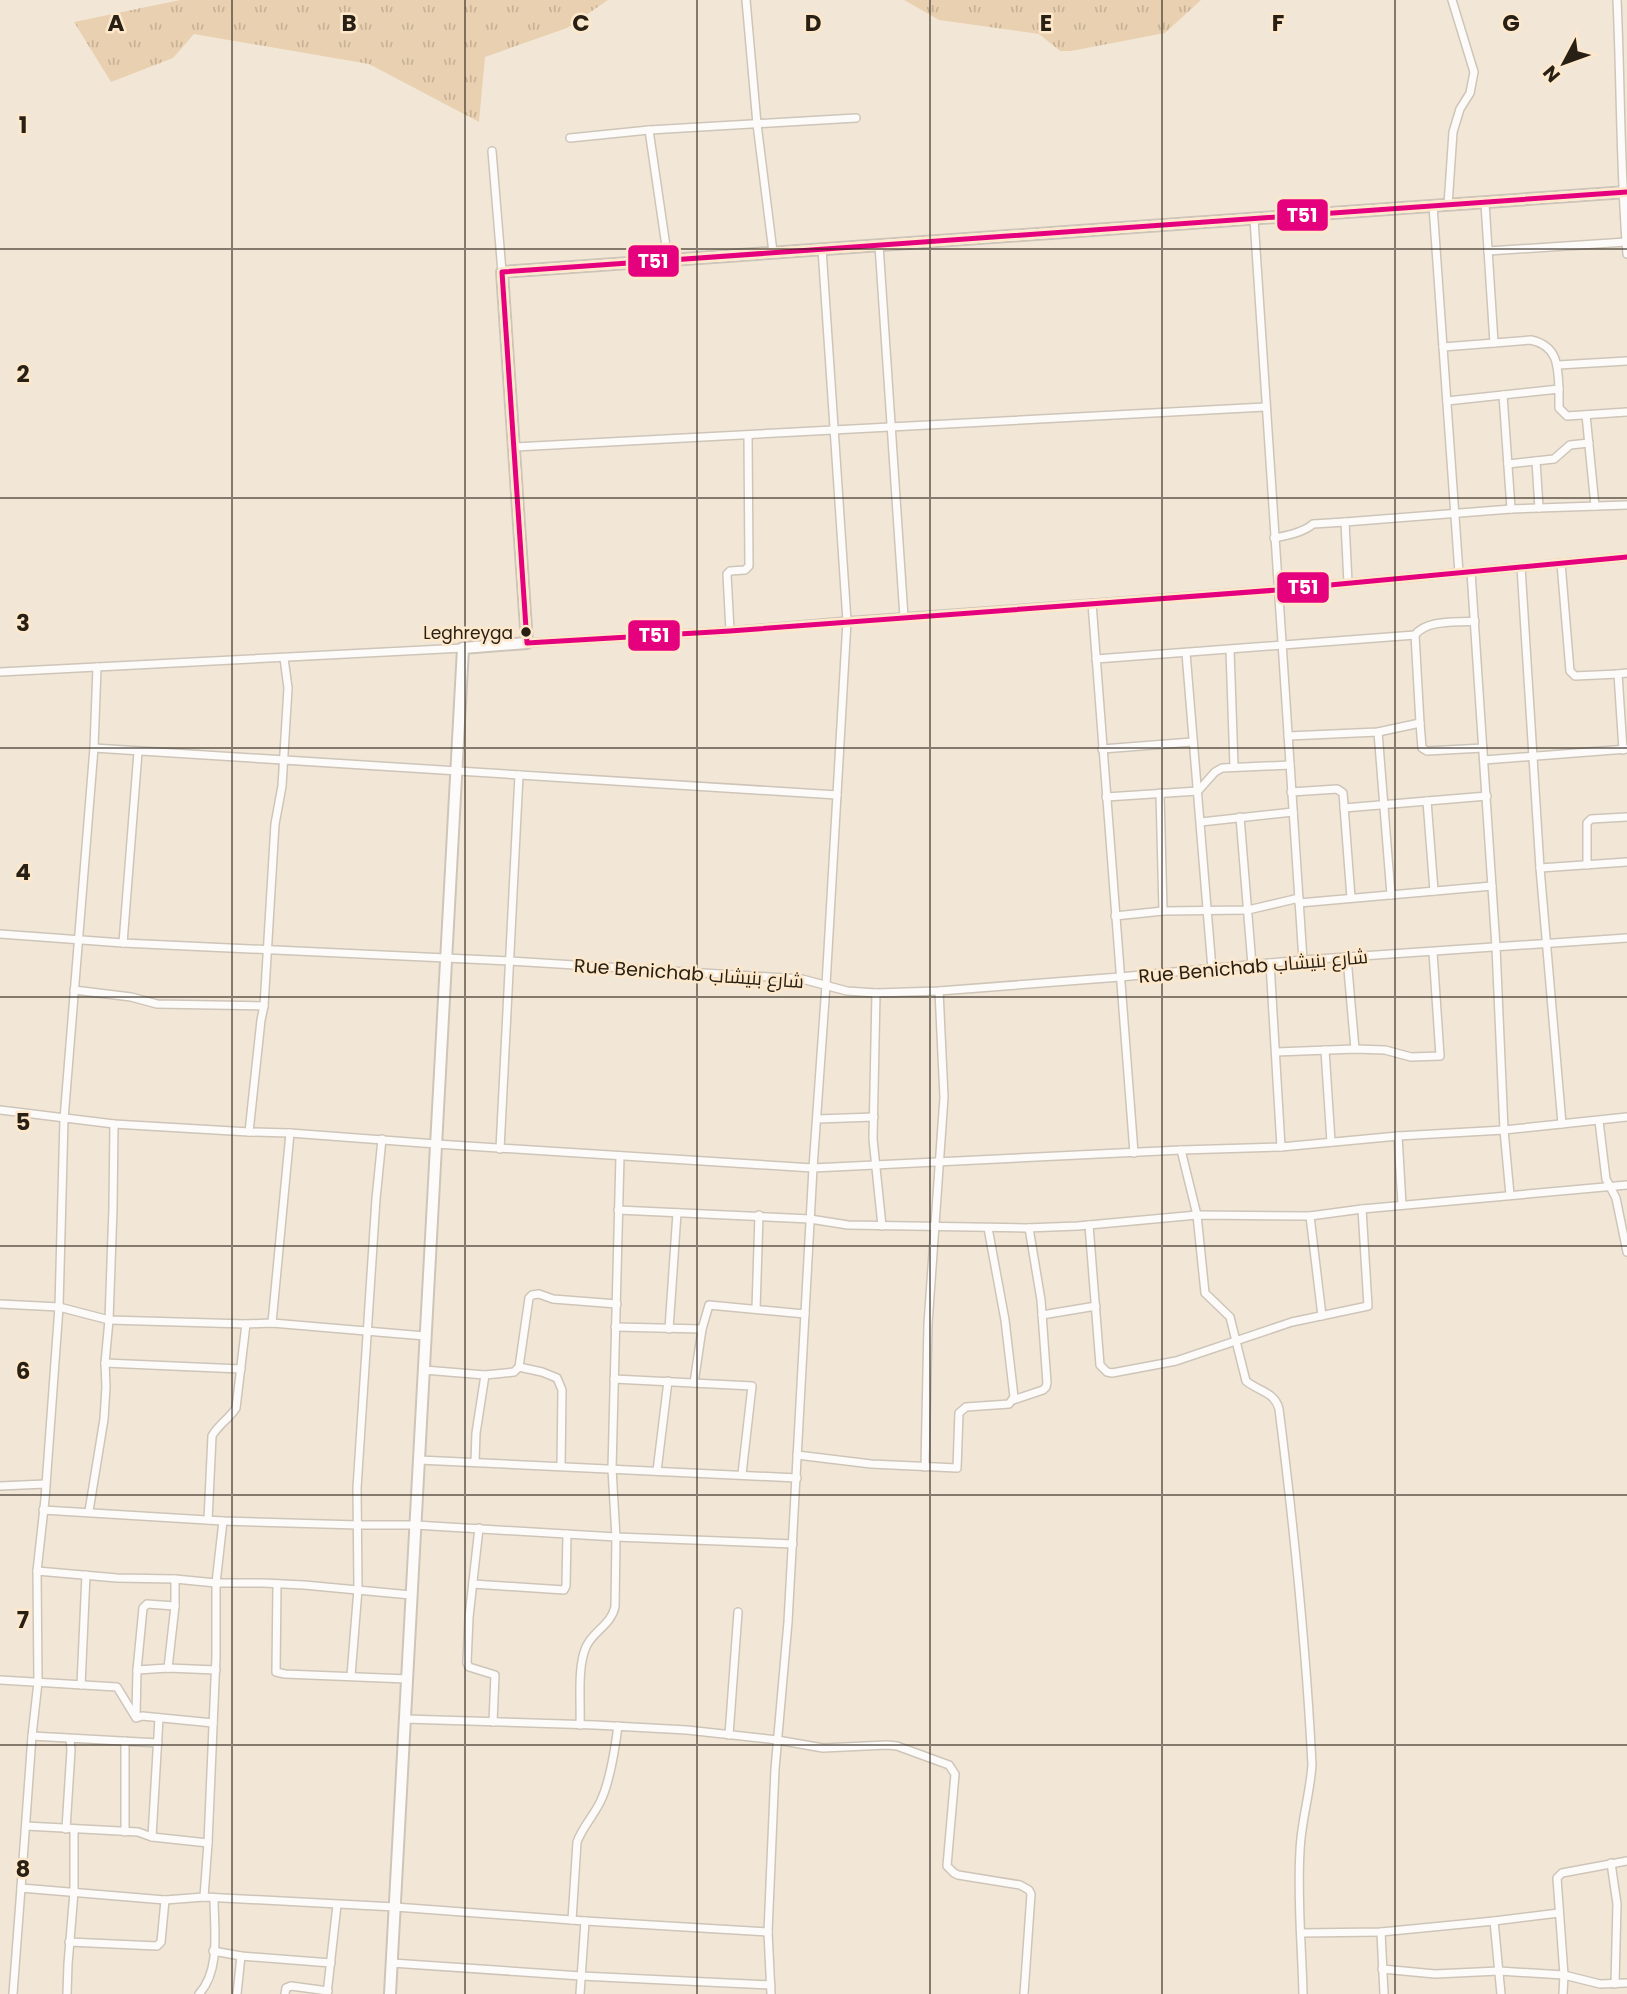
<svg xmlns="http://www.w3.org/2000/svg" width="1627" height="1994" font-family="Poppins,Cairo,sans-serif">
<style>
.grass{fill:url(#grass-tufts)}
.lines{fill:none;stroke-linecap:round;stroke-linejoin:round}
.street-casing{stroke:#cec5b9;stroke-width:10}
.secondary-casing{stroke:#cec5b9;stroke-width:14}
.street{stroke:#fdfbf9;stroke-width:7}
.secondary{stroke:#fdfbf9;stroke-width:10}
.bus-1-casing{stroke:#fee8cb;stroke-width:10}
.bus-1{stroke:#e5007d;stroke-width:5}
.grid{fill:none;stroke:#282015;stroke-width:2;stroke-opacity:0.55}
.bus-dot{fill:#282015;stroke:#fee8cb;stroke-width:2.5}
.labels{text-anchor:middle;stroke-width:5;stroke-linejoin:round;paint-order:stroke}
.bus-label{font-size:17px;fill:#282015;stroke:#fee8cb;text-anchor:end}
.street-label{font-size:19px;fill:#282015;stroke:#fee8cb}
.grid-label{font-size:23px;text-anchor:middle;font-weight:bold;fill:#282015;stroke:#fee8cb;stroke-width:5;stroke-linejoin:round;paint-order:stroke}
.line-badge{stroke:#fee8cb;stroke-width:2.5}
.badge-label{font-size:19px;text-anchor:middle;font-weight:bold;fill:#fff}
</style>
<defs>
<pattern id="grass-tufts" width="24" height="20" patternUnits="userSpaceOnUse" patternTransform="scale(1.75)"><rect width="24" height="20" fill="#e9d0b0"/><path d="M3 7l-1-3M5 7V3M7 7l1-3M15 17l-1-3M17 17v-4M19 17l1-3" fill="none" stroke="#c8b296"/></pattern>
</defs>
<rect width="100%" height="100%" fill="#f2e7d7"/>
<g class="grass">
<path d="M180,0H608L567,28L485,57L479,122L369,64L194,34L173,58L111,82L74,22Z"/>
<path d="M904,0H1201L1165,33L1071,51H1060L1039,34L939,20Z"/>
</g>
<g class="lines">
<defs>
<g id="street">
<path d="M746,0L757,124L773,252"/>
<path d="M1617,0C1621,85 1620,170 1627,254"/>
<path d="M649,130L668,260"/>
<path d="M570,138L649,130L856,118"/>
<path d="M492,151L502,272"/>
<path d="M1485,203L1494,343"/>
<path d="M1448,205L1453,132L1460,109L1470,93L1474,72L1452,0"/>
<path d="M1433,206L1459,573"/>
<path d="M1254,219L1303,960"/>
<path d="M879,245L904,617"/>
<path d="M1488,251L1626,242"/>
<path d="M1443,347L1531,340C1558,346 1558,366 1559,389"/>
<path d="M1558,365L1627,361"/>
<path d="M1503,395L1511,509"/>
<path d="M1447,401L1559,389V408L1567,416L1627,412"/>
<path d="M1586,415L1595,506"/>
<path d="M515,447L1265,407"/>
<path d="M1536,461L1539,508"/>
<path d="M1508,464L1554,459L1570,445L1589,443"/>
<path d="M1274,538C1286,536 1304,532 1313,524L1345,522"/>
<path d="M1561,563L1570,671L1575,676L1618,674"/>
<path d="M1521,567L1540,868L1562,1124"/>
<path d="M1471,572L1496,947L1504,1130L1510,1195"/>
<path d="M1348,583L1345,522L1511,509L1627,505"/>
<path d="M1092,603L1134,1153"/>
<path d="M730,631L727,574L730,571L745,570L749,566L748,435"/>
<path d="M527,643L730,631L847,621L1277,590L1627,557"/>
<path d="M1230,650L1234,766"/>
<path d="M1186,653L1212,969"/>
<path d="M1096,659L1415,635"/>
<path d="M0,672L463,648"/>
<path d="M1420,723L1422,748L1427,751L1483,748"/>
<path d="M1378,732L1391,895"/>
<path d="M1288,736L1378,732L1420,723L1415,635C1427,619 1457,623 1475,621"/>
<path d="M94,748L837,795"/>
<path d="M1102,749L1192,742"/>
<path d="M1623,750L1618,674L1627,673"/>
<path d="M1484,760L1627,749"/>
<path d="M1291,792L1337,789L1343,793L1351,898"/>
<path d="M1160,793L1163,911"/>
<path d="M1106,797L1198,791L1215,772L1222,768L1290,765"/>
<path d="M1427,801L1434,891"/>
<path d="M1344,808L1487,796"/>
<path d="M1240,817L1252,965"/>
<path d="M1201,822L1293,812"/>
<path d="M1587,865V823L1591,819L1627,817"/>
<path d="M1540,868L1627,862"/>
<path d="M1299,903L1492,886"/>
<path d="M1115,916L1163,911L1248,910L1299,898"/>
<path d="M0,934L123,943L510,961L802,979L847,991L876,993L939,991L1120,977L1303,960L1627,938"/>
<path d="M123,943L138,752"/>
<path d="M1347,958L1355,1049"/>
<path d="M1270,963L1281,1147"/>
<path d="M74,990L131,997L157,1004L264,1006"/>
<path d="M876,993L873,1139L882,1226"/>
<path d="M1325,1050L1331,1142"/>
<path d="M1276,1052L1355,1049L1385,1050L1411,1057L1440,1056L1433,952"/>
<path d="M0,1110L114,1124L249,1132L290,1133L436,1144L813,1168L1181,1150L1281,1147L1398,1136L1504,1130L1627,1117"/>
<path d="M817,1119L874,1117"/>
<path d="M1599,1121L1606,1179L1616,1198L1627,1252"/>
<path d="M249,1132L261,1020L264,1006L275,824L282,786L288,688L284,658"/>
<path d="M1398,1136L1402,1205"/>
<path d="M500,1149L519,775"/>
<path d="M1181,1150L1197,1215L1205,1293L1230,1317L1246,1381C1258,1391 1275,1392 1279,1409C1294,1528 1306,1646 1312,1765C1310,1794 1301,1822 1300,1851C1297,1899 1302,1947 1303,1994"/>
<path d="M618,1210L810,1219L848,1225L1026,1228L1078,1226L1197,1215L1310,1216L1362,1209L1627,1185"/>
<path d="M1310,1216L1322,1316"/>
<path d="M1089,1225L1100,1365L1107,1372L1112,1373L1176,1361L1292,1322L1368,1306L1362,1209"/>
<path d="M0,1304L59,1307L109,1320L246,1324L272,1323L425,1336"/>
<path d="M756,1309L759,1215"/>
<path d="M1042,1315L1096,1306"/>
<path d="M272,1323L290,1133"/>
<path d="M615,1327L702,1329"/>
<path d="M669,1329L677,1213"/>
<path d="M105,1363L241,1369"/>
<path d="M519,1367L542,1372L557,1378L562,1390L561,1466"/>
<path d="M424,1370L485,1375L514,1372L519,1367L529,1298L532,1295L539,1294L553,1299L617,1304"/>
<path d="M614,1379L752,1386L742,1474"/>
<path d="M694,1383L702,1329L709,1305L805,1314"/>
<path d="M1013,1400L1043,1390L1046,1387L1047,1383L1041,1300L1029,1228"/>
<path d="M797,1455L871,1464L957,1468L959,1413L966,1407L1009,1404L1014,1397L1005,1320L988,1228"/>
<path d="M419,1460L797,1478"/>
<path d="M475,1462L476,1433L485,1375"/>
<path d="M925,1467L928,1324L944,1097L939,991"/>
<path d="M657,1471L668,1381"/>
<path d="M0,1486L45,1484"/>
<path d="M43,1510L223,1521L358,1525H415L616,1537L793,1544"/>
<path d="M89,1511L104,1419L106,1387L105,1363L109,1320L113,1208L114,1124"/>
<path d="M208,1520L212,1436C218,1425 229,1419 236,1408L246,1324"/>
<path d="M479,1528L469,1617L467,1663L469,1667L495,1675L493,1722"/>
<path d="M37,1571L117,1578L175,1579L216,1583H263L304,1585L411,1595"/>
<path d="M277,1584L276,1672L285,1674L407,1679"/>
<path d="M473,1584L564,1590L566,1586L567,1534"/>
<path d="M168,1668L175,1606V1579"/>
<path d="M137,1670L168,1668L216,1670"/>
<path d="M351,1676L358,1589L357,1488L376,1199L382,1139"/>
<path d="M0,1680L117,1687L136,1718L142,1716L213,1723"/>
<path d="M81,1685L86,1575"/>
<path d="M136,1716L137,1670L143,1608L147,1604L175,1606"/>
<path d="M405,1719L595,1725L687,1730L777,1740L823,1748L887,1745L897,1746L949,1765L955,1774L947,1866L954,1873L958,1875L1020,1885L1029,1890L1031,1894L1024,1994"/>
<path d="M580,1725C581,1702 577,1667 586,1647C593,1631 611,1625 615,1607L616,1537L612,1469L620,1156"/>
<path d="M729,1735L738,1612"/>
<path d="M32,1736L158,1743"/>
<path d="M26,1826L138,1832L152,1837L208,1843"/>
<path d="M66,1829L71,1750L70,1739"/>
<path d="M125,1832V1741"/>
<path d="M152,1837L159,1718"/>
<path d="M1611,1863L1617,1904L1615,1984"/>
<path d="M21,1888L32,1736L38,1682L37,1571L45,1499L59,1307L64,1119L94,748L97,667"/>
<path d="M204,1897L208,1843L216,1657V1583L223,1521"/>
<path d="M572,1920L577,1842C583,1826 596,1813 602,1798C611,1777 615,1749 618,1726"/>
<path d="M1494,1921L1501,1994"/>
<path d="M1381,1932L1384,1994"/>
<path d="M1301,1933L1381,1932L1494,1921L1559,1913"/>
<path d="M69,1942L157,1946L161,1942L165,1900"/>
<path d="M213,1951L241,1956L331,1963"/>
<path d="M392,1963L581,1976L771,1985"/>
<path d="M1382,1969L1435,1974L1499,1971L1564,1975L1600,1984L1627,1983"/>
<path d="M13,1994L21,1888L165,1900L204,1897L395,1907L585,1921L768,1932"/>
<path d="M67,1994L68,1964L74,1892V1829"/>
<path d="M199,1994C221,1970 214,1929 214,1898"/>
<path d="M237,1994L241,1956"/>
<path d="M285,1994L286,1988L291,1986L328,1991"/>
<path d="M327,1994L337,1905"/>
<path d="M580,1994L585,1921"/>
<path d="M771,1994L768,1932L775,1769L788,1622L813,1168L826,985L847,621L822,249"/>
<path d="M1563,1994L1564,1975L1557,1878L1562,1873L1627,1861"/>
</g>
<path id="secondary" d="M390,1994L463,648L527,643L502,272L1627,192"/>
</defs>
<use href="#street" class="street-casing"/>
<use href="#secondary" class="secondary-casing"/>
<use href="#street" class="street"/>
<use href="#secondary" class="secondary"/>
<defs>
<path id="bus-1" d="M1627,192L502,272L527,643L730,631L1277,590L1627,557"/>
</defs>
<use href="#bus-1" class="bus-1-casing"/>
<use href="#bus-1" class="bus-1"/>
</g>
<path class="grid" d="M232,0V1994M465,0V1994M697,0V1994M930,0V1994M1162,0V1994M1395,0V1994M0,249H1627M0,498H1627M0,748H1627M0,997H1627M0,1246H1627M0,1495H1627M0,1745H1627"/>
<circle class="bus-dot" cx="526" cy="632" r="6"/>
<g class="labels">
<g class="bus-label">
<text x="513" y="639">Leghreyga</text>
</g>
<g class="street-label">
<text transform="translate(1253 966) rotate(-5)" y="7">Rue Benichab شارع بنيشاب</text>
<text transform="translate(689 973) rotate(4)" y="7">Rue Benichab شارع بنيشاب</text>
</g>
</g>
<g class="grid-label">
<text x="116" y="31">A</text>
<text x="349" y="31">B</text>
<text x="581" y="31">C</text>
<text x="813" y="31">D</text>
<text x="1046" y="31">E</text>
<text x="1278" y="31">F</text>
<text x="1511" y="31">G</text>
<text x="23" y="133">1</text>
<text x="23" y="382">2</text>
<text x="23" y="631">3</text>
<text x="23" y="880">4</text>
<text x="23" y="1130">5</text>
<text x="23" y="1379">6</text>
<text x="23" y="1628">7</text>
<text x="23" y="1877">8</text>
</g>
<g class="line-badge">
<rect x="1276" y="198" width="53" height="34" rx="7" fill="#e5007d"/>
<rect x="627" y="244" width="53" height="34" rx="7" fill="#e5007d"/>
<rect x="1276" y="571" width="54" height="33" rx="7" fill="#e5007d"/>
<rect x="627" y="619" width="54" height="33" rx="7" fill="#e5007d"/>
</g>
<g class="badge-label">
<text x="1302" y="222">T51</text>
<text x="653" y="268">T51</text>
<text x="1303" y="594">T51</text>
<text x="654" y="642">T51</text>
</g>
<g transform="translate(1564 63) rotate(229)" stroke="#fee8cb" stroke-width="5" paint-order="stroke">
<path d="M0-5L12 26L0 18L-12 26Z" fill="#282015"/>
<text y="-10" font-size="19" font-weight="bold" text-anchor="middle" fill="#282015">N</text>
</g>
</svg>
